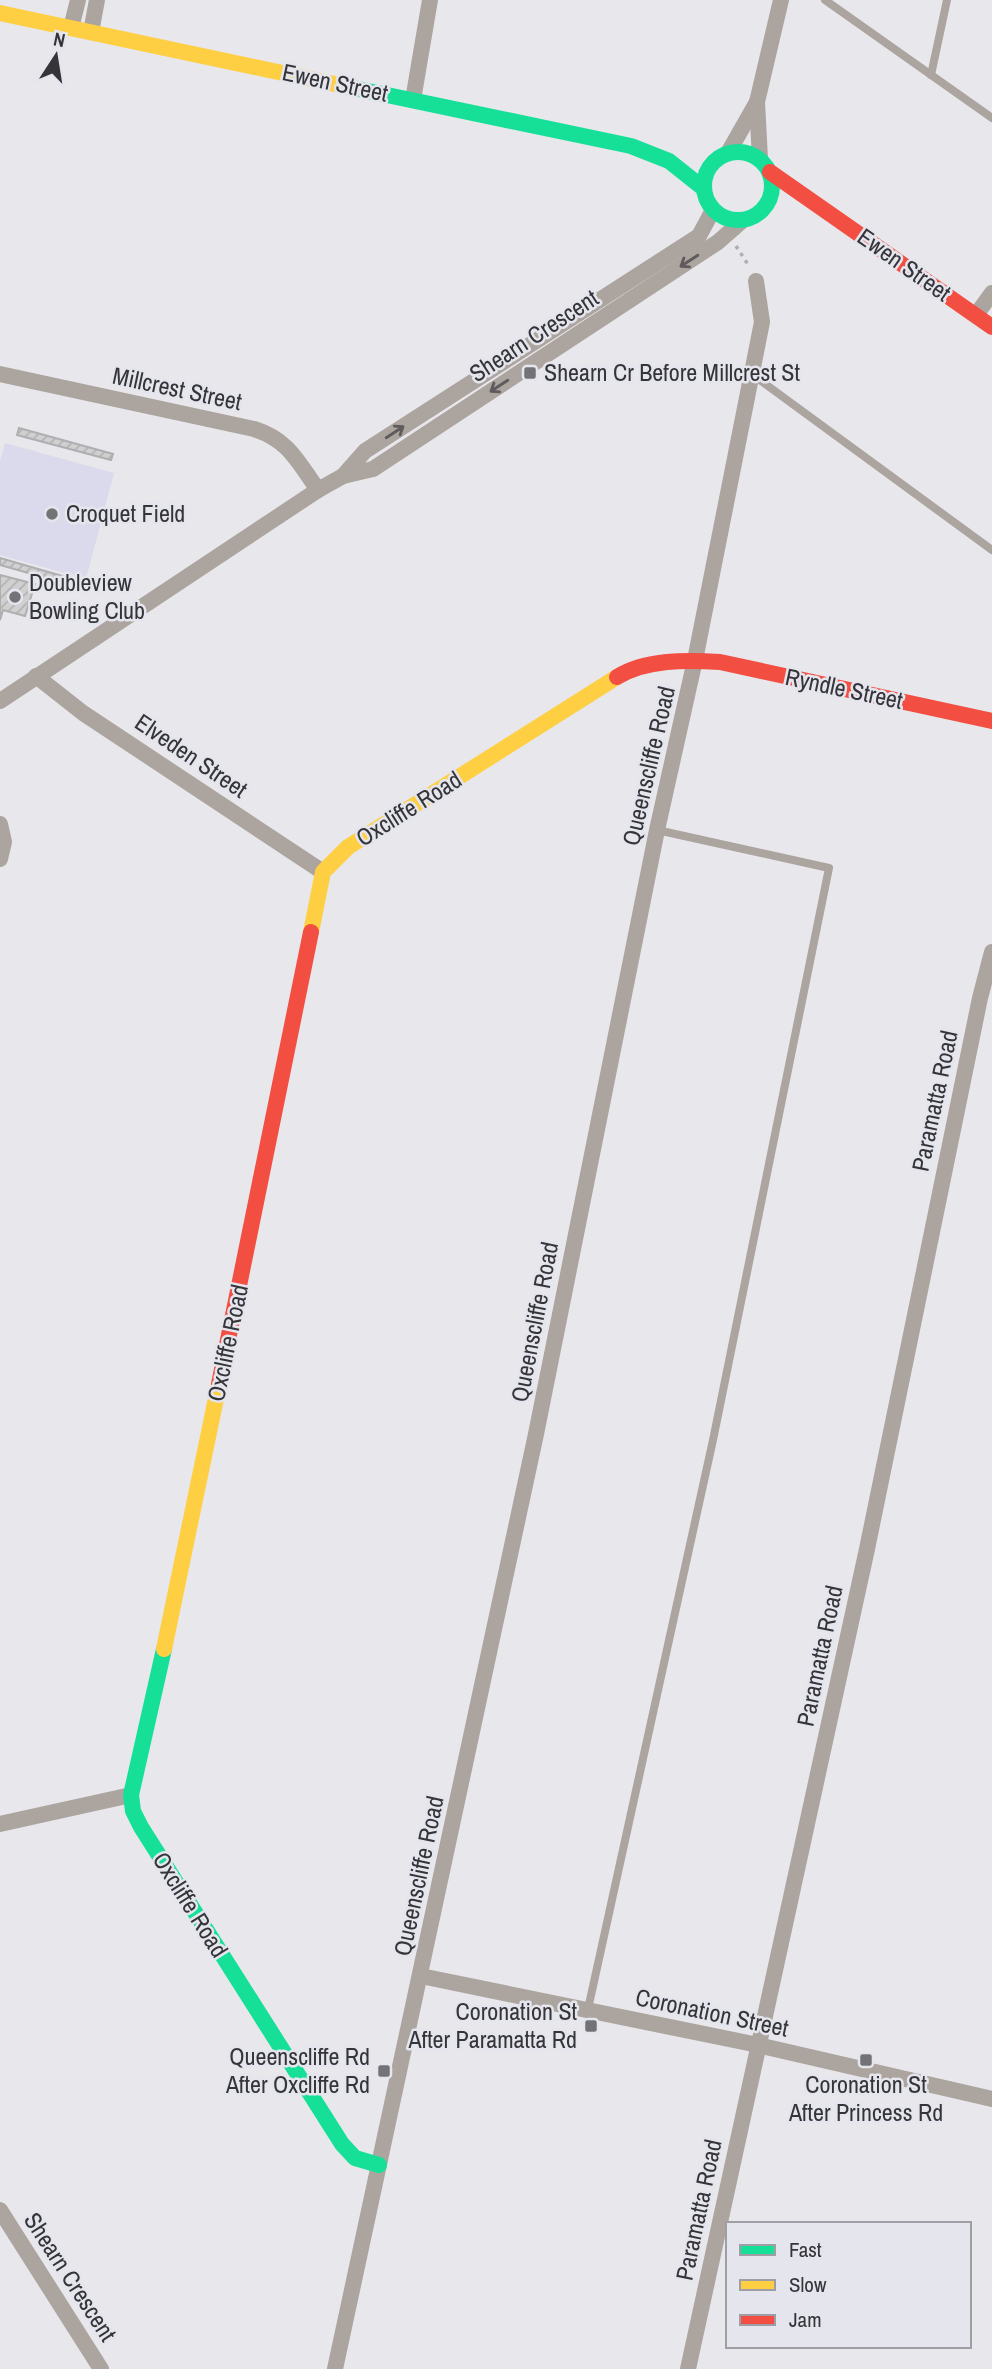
<svg xmlns="http://www.w3.org/2000/svg" width="992" height="2369" font-family="'Archivo Narrow',sans-serif">
<style>
.grass{fill:#dbdaed}
.building{fill:url(#building-hatch);stroke:#afaeb0;stroke-width:2}
.lines{fill:none;stroke-linecap:round;stroke-linejoin:round}
.path{stroke:#b2adab;stroke-width:3.5;stroke-dasharray:3.5 5;stroke-linecap:butt}
.lane{stroke:#aca49f;stroke-width:8}
.street{stroke:#aca49f;stroke-width:16}
.fast{stroke:#16e098;stroke-width:16}
.slow{stroke:#ffcf43;stroke-width:16}
.jam{stroke:#f24e42;stroke-width:16}
.oneway{stroke:#5f5b5c}
.poi-dot{fill:#737377;stroke:#e5e5ee;stroke-width:2.5}
.labels{text-anchor:middle;stroke-width:5;stroke-linejoin:round;paint-order:stroke}
.street-label{font-size:24px;fill:#353438;stroke:#e5e5ee}
.poi-label{font-size:24px;fill:#353438;stroke:#e5e5ee;text-anchor:start}
</style>
<defs>
<pattern id="building-hatch" width="6" height="6" patternUnits="userSpaceOnUse" patternTransform="scale(1.75)"><rect width="6" height="6" fill="#d1d0d1"/><path d="M-1 1l2-2M0 6l6-6M5 7l2-2" fill="none" stroke="#b4b3b4"/></pattern>
</defs>
<rect width="100%" height="100%" fill="#e7e7ec"/>
<path class="grass" d="M5,443L114,473L86,579L0,555V461Z"/>
<g class="building">
<path d="M19,428L113,454L111,460L17,435Z"/>
<path d="M0,558L76,580L74,586L0,565Z"/>
<path d="M0,575L35,584L25,616L3,610L0,620Z"/>
</g>
<g class="lines">
<path class="path" d="M736,246L749,266"/>
<g class="lane">
<path d="M825,0L992,118"/>
<path d="M931,75L947,0"/>
<path d="M753,375L992,550"/>
<path d="M588,2009L713,1440L829,868L657,830"/>
</g>
<g class="street">
<path d="M71,28L78,0"/>
<path d="M91,32L97,0"/>
<path d="M413,100L430,0"/>
<path d="M728,153L757,102"/>
<path d="M760,159L757,102L781,0"/>
<path d="M976,315L992,293"/>
<path d="M0,374L254,429C289,440 298,462 318,490"/>
<path d="M343,476L365,451L699,236L713,210"/>
<path d="M36,676L83,713L323,872"/>
<path d="M0,701L318,490L343,476L373,469L718,242L743,220"/>
<path d="M0,824L4,842L0,859"/>
<path d="M0,1824L131,1795"/>
<path d="M421,1976L758,2045L992,2099"/>
<path d="M0,2210L101,2369"/>
<path d="M335,2369L536,1434L657,830L695,660L762,322L756,281"/>
<path d="M688,2369L867,1549L980,998L992,952"/>
</g>
<g class="fast">
<path d="M344,86L631,146L669,161L703,188"/>
<circle cx="738" cy="186" r="34"/>
<path d="M164,1649L131,1795L133,1811L141,1827L342,2144L355,2158L379,2165"/>
</g>
<g class="slow">
<path d="M0,13L344,86"/>
<path d="M311,932L323,872L348,847L617,677"/>
<path d="M164,1649L219,1384"/>
</g>
<g class="jam">
<path d="M770,172L992,327"/>
<path d="M617,677C646,659 687,660 720,662L992,721"/>
<path d="M219,1384L311,932"/>
</g>
</g>
<defs><path id="oneway-shaft" d="M-6 0H5M1.5-3L5.5 0L1.5 3" fill="none" stroke-width="1.6" stroke-linecap="round" stroke-linejoin="round" transform="scale(1.75)"/></defs>
<g class="oneway">
<use href="#oneway-shaft" transform="translate(689 261) rotate(147)"/>
<use href="#oneway-shaft" transform="translate(499 386) rotate(147)"/>
<use href="#oneway-shaft" transform="translate(395 432) rotate(-33)"/>
</g>
<g class="poi-dot">
<rect x="523" y="366" width="14" height="14" rx="3.5"/>
<circle cx="52" cy="514" r="7"/>
<circle cx="15" cy="597" r="7"/>
<rect x="584" y="2019" width="14" height="14" rx="3.5"/>
<rect x="859" y="2053" width="14" height="14" rx="3.5"/>
<rect x="377" y="2064" width="14" height="14" rx="3.5"/>
</g>
<g class="labels">
<g class="street-label">
<text transform="translate(335 83) rotate(12)" y="8">Ewen Street</text>
<text transform="translate(904 265) rotate(35)" y="8">Ewen Street</text>
<text transform="translate(534 336) rotate(-33)" y="8">Shearn Crescent</text>
<text transform="translate(177 389) rotate(12)" y="8">Millcrest Street</text>
<text transform="translate(844 689) rotate(12)" y="8">Ryndle Street</text>
<text transform="translate(191 756) rotate(34)" y="8">Elveden Street</text>
<text transform="translate(649 766) rotate(-77)" y="8">Queenscliffe Road</text>
<text transform="translate(409 809) rotate(-32)" y="8">Oxcliffe Road</text>
<text transform="translate(935 1101) rotate(-78)" y="8">Paramatta Road</text>
<text transform="translate(535 1322) rotate(-79)" y="8">Queenscliffe Road</text>
<text transform="translate(228 1343) rotate(-78)" y="8">Oxcliffe Road</text>
<text transform="translate(820 1656) rotate(-78)" y="8">Paramatta Road</text>
<text transform="translate(419 1876) rotate(-78)" y="8">Queenscliffe Road</text>
<text transform="translate(190 1905) rotate(58)" y="8">Oxcliffe Road</text>
<text transform="translate(712 2013) rotate(12)" y="8">Coronation Street</text>
<text transform="translate(699 2210) rotate(-78)" y="8">Paramatta Road</text>
<text transform="translate(70 2277) rotate(57)" y="8">Shearn Crescent</text>
</g>
<g class="poi-label">
<text x="544" y="381">Shearn Cr Before Millcrest St</text>
<text x="66" y="522">Croquet Field</text>
<text x="29" y="591">Doubleview<tspan x="29" dy="28">Bowling Club</tspan></text>
<text x="577" y="2020" text-anchor="end">Coronation St<tspan x="577" dy="28">After Paramatta Rd</tspan></text>
<text x="370" y="2065" text-anchor="end">Queenscliffe Rd<tspan x="370" dy="28">After Oxcliffe Rd</tspan></text>
<text x="866" y="2093" text-anchor="middle">Coronation St<tspan x="866" dy="28">After Princess Rd</tspan></text>
</g>
</g>
<rect x="726" y="2222" width="245" height="126" fill="#e5e5ee" stroke="#9f9ea5" stroke-width="2"/>
<rect x="740" y="2245" width="35" height="10" fill="#16e098" stroke="#9f9ea5" stroke-width="2"/>
<text x="789" y="2257" font-size="21" fill="#353438">Fast</text>
<rect x="740" y="2280" width="35" height="10" fill="#ffcf43" stroke="#9f9ea5" stroke-width="2"/>
<text x="789" y="2292" font-size="21" fill="#353438">Slow</text>
<rect x="740" y="2315" width="35" height="10" fill="#f24e42" stroke="#9f9ea5" stroke-width="2"/>
<text x="789" y="2327" font-size="21" fill="#353438">Jam</text>
<g transform="translate(56 56) rotate(12)" stroke="#e5e5ee" stroke-width="5" paint-order="stroke">
<path d="M0-5L12 26L0 18L-12 26Z" fill="#353438"/>
<text y="-10" font-size="19" font-weight="bold" text-anchor="middle" fill="#353438">N</text>
</g>
</svg>
